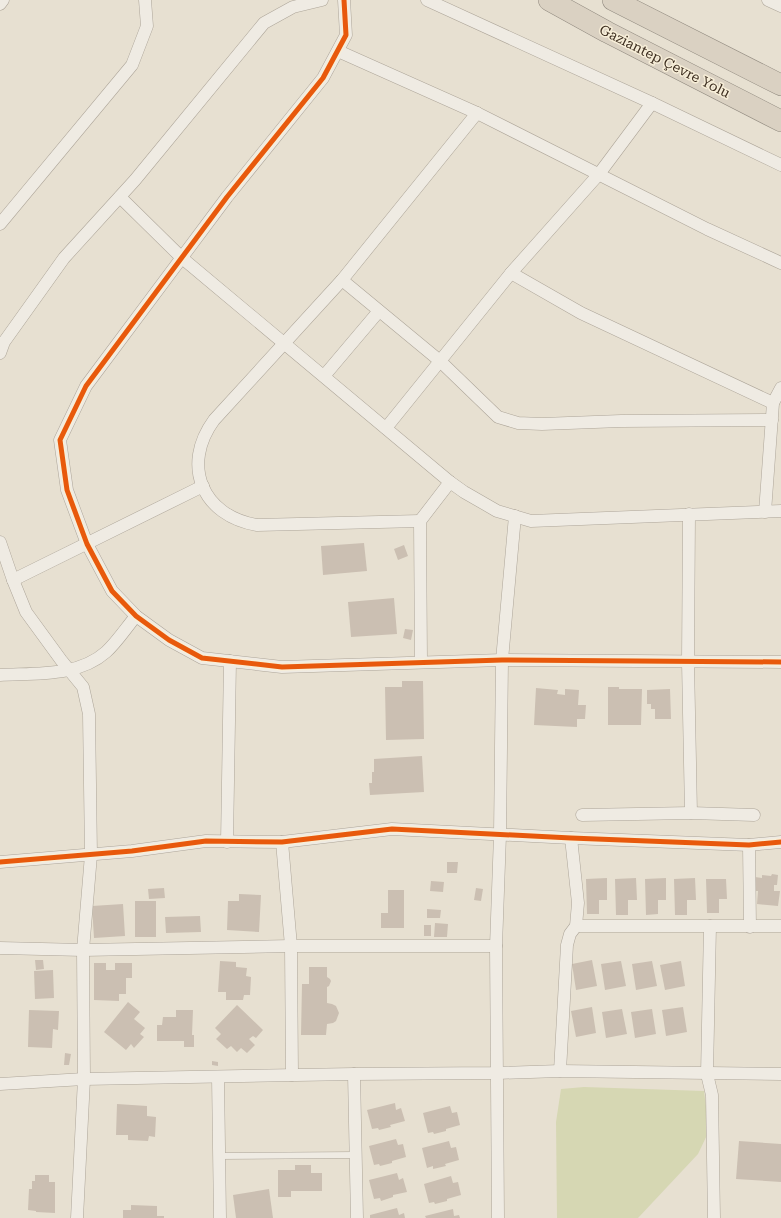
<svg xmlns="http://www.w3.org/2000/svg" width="781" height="1218" font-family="'Roboto Serif',serif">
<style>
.green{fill:#d6d7b3}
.building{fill:#cbbfb2}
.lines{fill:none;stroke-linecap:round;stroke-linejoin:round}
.lane-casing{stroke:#ada599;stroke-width:7}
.street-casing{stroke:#ada599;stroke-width:13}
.highway-casing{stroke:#928b80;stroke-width:22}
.lane{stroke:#efebe3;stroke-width:6}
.street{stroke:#efebe3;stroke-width:12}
.highway{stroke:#dad1c2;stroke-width:21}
.cycleway-casing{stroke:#f7eed8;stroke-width:8}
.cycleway{stroke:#e8590c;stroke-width:5}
.labels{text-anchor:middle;stroke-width:3;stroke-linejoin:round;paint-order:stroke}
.street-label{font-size:14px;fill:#3d2e20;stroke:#f7eed8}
</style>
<rect width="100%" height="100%" fill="#e7e0d1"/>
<path class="green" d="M584,1087L704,1091L709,1131L698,1154L638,1218H557L556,1122L561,1089Z"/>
<g class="building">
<path d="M364,543L367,571L323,575L321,546Z"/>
<path d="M404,545L408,556L398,560L394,549Z"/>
<path d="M394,598L397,634L351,637L348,602Z"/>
<path d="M405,629L413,630L411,640L403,638Z"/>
<path d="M402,681H423L424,739L386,740L385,687H402Z"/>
<path d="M608,687H619V689H642L641,725H608Z"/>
<path d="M536,688L558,690L557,694L565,695V689L579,690L578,705H586L585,719H577V727L534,725Z"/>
<path d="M670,689L671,719H655V709H651V704H647V690Z"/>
<path d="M422,756L424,792L370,795L369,783H372V772H374V759Z"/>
<path d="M447,862H458L457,873H447Z"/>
<path d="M772,874L778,875L777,885H774V891H780L778,906L757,904L758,891H754L755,877L762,878V875L771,876Z"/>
<path d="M607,878V900H599V914H587L586,879Z"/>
<path d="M636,878L637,900H628V915H616L615,879Z"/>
<path d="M666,878V900H658V914L646,915L645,879Z"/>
<path d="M695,878L696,900H687V915H675L674,879Z"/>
<path d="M706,879H726L727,899H719V913H707Z"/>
<path d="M431,881L444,882L443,892L430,891Z"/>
<path d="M164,888L165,898L149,899L148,889Z"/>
<path d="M476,888L483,889L481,901L474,900Z"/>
<path d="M388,890H404V928H381V913H388Z"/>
<path d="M239,894L261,895L259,932L227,930L228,901H239Z"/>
<rect x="135" y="901" width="21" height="36"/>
<path d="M123,904L125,936L94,938L92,906Z"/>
<path d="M427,909L441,910L440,918H427Z"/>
<path d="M200,916L201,932L166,933L165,917Z"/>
<path d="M435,923L448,924L447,937H434Z"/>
<rect x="424" y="925" width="7" height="11"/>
<path d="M35,960H43L44,969L36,970Z"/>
<path d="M592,960L597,986L576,990L572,964Z"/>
<path d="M220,961L236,962V967L247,968L246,976L251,977L250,995H244L243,1000H226V992H218Z"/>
<path d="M621,961L626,986L605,990L601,964Z"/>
<path d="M652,961L657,986L636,990L632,964Z"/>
<path d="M681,961L685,986L665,990L660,965Z"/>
<path d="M94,963H106V970H115V963H132V978H126V994H119V1001L94,1000Z"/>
<path d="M309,967H327V977L330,979L331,981L329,986L327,987V1003L332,1004L336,1006L339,1013L336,1021L333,1023L327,1024L326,1035H301L302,984H309Z"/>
<path d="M53,970L54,998L35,999L34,971Z"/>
<path d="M128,1002L140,1012L134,1019L145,1028L140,1034L144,1037L134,1048L131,1044L126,1050L104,1032Z"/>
<path d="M237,1005L263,1030L256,1038L253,1036L249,1039L255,1045L247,1053L241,1048L237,1052L231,1046L227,1049L216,1039L221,1034L215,1028Z"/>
<path d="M592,1007L596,1033L576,1037L571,1011Z"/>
<path d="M683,1007L687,1032L666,1036L662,1010Z"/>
<path d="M622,1009L627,1034L606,1038L602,1012Z"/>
<path d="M652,1009L656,1034L635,1038L631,1012Z"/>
<path d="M29,1010L59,1011L58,1030L53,1029L52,1048L28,1047Z"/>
<path d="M176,1010H193L192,1035H194V1047H184V1041H157V1025H162L163,1017H176Z"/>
<path d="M65,1053L71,1054L69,1065H64Z"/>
<path d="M212,1061L218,1062V1066L212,1065Z"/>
<path d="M395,1103L396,1110L401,1108L405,1121L390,1125L391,1127L379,1130L378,1128L372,1129L367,1110Z"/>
<path d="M117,1104L147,1106V1116L156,1117L155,1137L149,1136L148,1141L128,1140V1135H116Z"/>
<path d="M450,1106L452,1113L457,1112L460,1125L446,1129V1131L434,1134L433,1132L428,1133L423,1113Z"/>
<path d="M396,1139L398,1145L403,1144L406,1157L392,1161V1163L380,1166L379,1164L374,1165L369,1146Z"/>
<path d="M449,1141L451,1148L456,1147L459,1160L445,1164L446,1166L433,1169V1166L427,1168L422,1148Z"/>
<path d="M739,1141L781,1144V1182L736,1179Z"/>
<path d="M295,1165H311V1173H322V1191H291V1197H278V1170H295Z"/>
<path d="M397,1173L399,1180L403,1178L407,1192L393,1195V1197L381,1201L380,1198L374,1199L369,1180Z"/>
<path d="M35,1175H49V1182H55V1213L36,1212V1211L28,1210L29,1189H32V1181H35Z"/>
<path d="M451,1176L453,1183L458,1182L461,1195L447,1199V1201L435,1204L434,1202L429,1203L424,1184Z"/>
<path d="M269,1189L273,1218H236L233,1195Z"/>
<path d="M131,1205L157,1206V1216H164V1218H123V1210H131Z"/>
<path d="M397,1208L399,1215L404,1213L405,1218H370V1215Z"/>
<path d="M453,1209L454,1216L459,1215L460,1218H426L425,1216Z"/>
</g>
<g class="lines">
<defs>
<path id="lane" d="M219,1156L356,1155"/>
<g id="street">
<path d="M344,0L346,35L323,78L227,197L86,386L60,440L67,490L87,544L112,591L136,616L169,640L202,658L282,667L502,660L781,662"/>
<path d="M427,0L652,103L781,165"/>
<path d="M768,0L781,6"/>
<path d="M0,4L3,0"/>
<path d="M338,51L477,113L707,229L781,263"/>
<path d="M120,197L182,258L450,482L464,492L497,511L531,521L781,511"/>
<path d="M0,224L132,65L147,26L145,0"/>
<path d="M511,273L581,313L773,403"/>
<path d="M342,280L440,361L498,417L518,423L542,424L621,421L772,420"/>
<path d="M0,353L4,342L64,258L135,180L264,23L293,7L322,0"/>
<path d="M324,376L379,311"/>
<path d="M386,428L511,273L599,174L652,103"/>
<path d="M765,512L773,403L781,388"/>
<path d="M689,514L688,662L691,813"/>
<path d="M420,521L257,525C202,516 181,465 214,420L342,280L477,113"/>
<path d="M0,542L13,580L26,612L61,660L83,687L89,714L91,855L83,950L84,1079L77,1218"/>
<path d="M13,580L203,486"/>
<path d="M421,662L420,521L450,482"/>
<path d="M0,675C35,673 78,677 106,652C117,642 126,628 136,616"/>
<path d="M582,815L691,813L754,815"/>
<path d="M227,842L230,661"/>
<path d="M282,842L291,946L292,1075"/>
<path d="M749,845L750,927"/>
<path d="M0,862L132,851L206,841L282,842L392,829L571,838L749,845L781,842"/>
<path d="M576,926H781"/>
<path d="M710,926L707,1074L712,1095L714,1218"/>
<path d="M0,948L83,950L291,946H496"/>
<path d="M560,1071L567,945L570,934L576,926L578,903L571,838"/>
<path d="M354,1074L357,1218"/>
<path d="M218,1077L220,1218"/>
<path d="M0,1084L84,1079L354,1074L497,1073L560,1071L781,1074"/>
<path d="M498,1218L496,946L500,835L502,660L515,516"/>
</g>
<g id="highway">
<path d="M549,0L607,32L781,121"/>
<path d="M613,0L781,85"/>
</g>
</defs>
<use href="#lane" class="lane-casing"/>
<use href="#street" class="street-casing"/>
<use href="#highway" class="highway-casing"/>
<use href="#lane" class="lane"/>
<use href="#street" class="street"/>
<use href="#highway" class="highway"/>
<defs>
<g id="cycleway">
<path d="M344,0L346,35L323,78L227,197L86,386L60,440L67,490L87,544L112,591L136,616L169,640L202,658L282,667L502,660L781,662"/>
<path d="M0,862L132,851L206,841L282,842L392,829L571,838L749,845L781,842"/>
</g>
</defs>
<use href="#cycleway" class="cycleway-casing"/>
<use href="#cycleway" class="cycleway"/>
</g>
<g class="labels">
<g class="street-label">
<text transform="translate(665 61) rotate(27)" y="5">Gaziantep Çevre Yolu</text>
</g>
</g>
</svg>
